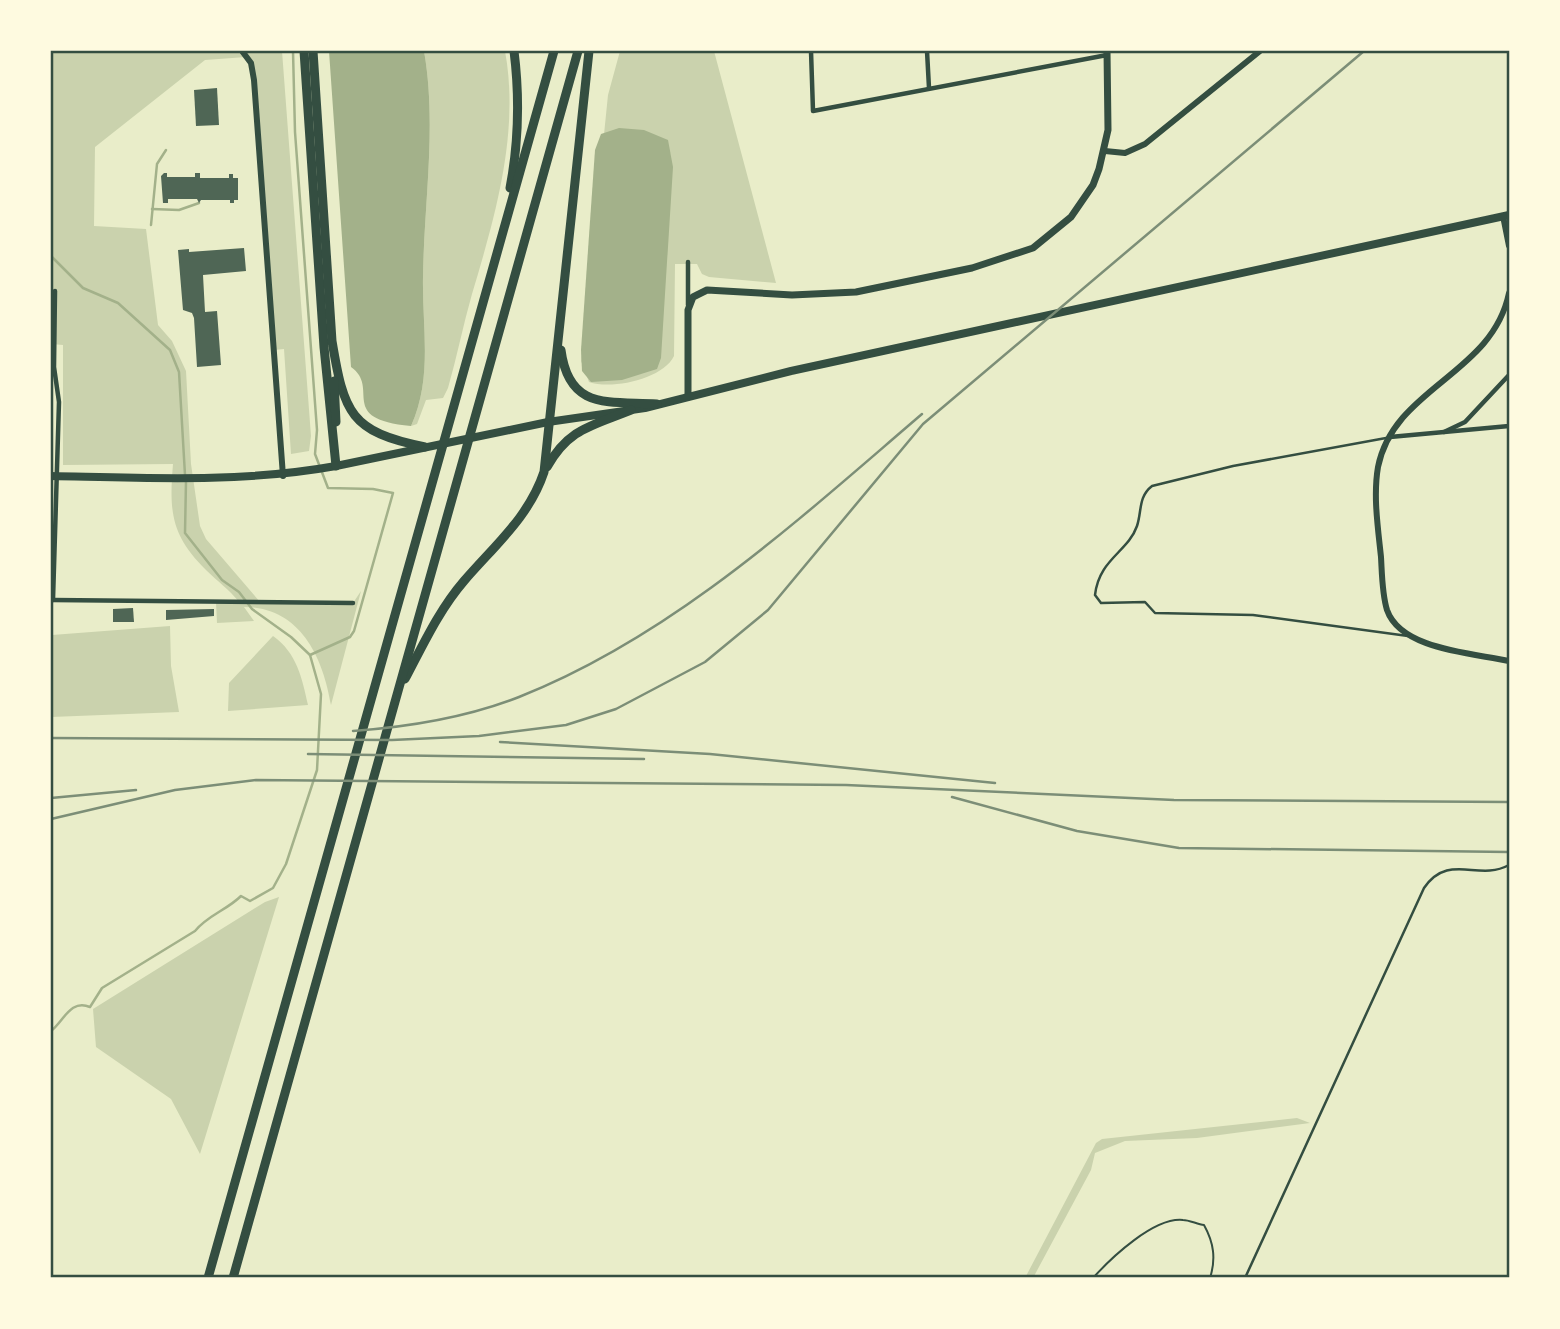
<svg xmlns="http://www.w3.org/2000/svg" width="1560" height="1329" font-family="Roboto,sans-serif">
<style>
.green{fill:#cad2ad}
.water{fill:#a3b18a}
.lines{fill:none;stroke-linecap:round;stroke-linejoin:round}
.stream{stroke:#a3b18a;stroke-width:2.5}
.building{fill:#4f6655}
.path{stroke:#344e41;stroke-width:2}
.service{stroke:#344e41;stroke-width:2.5}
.minor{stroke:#344e41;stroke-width:4.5}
.tertiary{stroke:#344e41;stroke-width:6}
.secondary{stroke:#344e41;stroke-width:7}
.primary{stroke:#344e41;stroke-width:8}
.trunk{stroke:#344e41;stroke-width:8}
.motorway{stroke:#344e41;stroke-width:9}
.rail{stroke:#7c8e77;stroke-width:2.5}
.neatline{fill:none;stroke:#344e41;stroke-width:2.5}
</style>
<rect width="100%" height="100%" fill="#e9edc9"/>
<g class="green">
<path d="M51,51H282L311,436L309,451L291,454L284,349L274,350L254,80L246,57L205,60L95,147L94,226L146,229L158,325L172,341L186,371L191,464L200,526L206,539L260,602L353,603L361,591L331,705C323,657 300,607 244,607L254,621L217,623L216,602H239C230,590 217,581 206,570C171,535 169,512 173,464L63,465V345L51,344Z"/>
<path d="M424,51H505C520,132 495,217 472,294C463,325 457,357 448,388L443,398L426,400L417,424L411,426C433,377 422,328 423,277C424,203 437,124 424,51Z"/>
<path d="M620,51H714L776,283L709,277L702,274L697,264H675L674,356C663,379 612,390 589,382L581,361L608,95Z"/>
<path d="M170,626L171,666L179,712L51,717L52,635Z"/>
<path d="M273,636C297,653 302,678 308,705L228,711L229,683Z"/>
<path d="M279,897L200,1154L171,1099L96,1047L93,1009L265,902Z"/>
<path d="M1297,1118L1310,1123L1197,1138L1125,1141L1095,1153L1091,1170L1033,1278H1025L1096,1143L1102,1139Z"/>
</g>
<g class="water">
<path d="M329,51H424C437,124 424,203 423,277C422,328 433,377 411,426C336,419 381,388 351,367Z"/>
<path d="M619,128L644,130L668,140L673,167L661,358L657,369L622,380L591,382L582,371L581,350L595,150L601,134Z"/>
</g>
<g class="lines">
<g class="stream">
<path d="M293,51L295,132L317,430L315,454L328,488L373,489L393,493L354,631L350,637L310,655"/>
<path d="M152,209L179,210L199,203"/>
<path d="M151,225L157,164L166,150"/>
<path d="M51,256L83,288L118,303L170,350L179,372L185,475"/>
<path d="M51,1031C64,1021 70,999 90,1007L102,988L195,931C208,915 227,910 241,896L250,901L273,888L286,864L317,770L321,694L310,655L291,637L252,609L239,592L222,580L185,533L186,481"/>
</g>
</g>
<g class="building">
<path d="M217,88L219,125L196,126L194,90Z"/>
<path d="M164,173H167V177H195V173H200V178H229V174H233V178H238V200H234V203H230V200H201L199,203L197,199H168V203H163L161,176Z"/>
<path d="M244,248L246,271L203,275L205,312L217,311L221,365L197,367L194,318L192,313L183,310L178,250L189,249V252Z"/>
<path d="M133,608L134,622H113V609Z"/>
<path d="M214,609V616L166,620V610Z"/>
</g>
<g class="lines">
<path class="path" d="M1093,1278C1111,1258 1154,1217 1183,1220C1189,1220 1197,1224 1204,1225C1214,1243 1216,1259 1210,1278"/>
<g class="service">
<path d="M1386,438L1233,466L1152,486C1138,497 1142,511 1137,526C1128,552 1099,559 1095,595L1101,603L1145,602L1155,613L1253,615L1408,636"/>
<path d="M1245,1278L1424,888C1449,852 1478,882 1509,865"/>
</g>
<g class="minor">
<path d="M811,51L813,111L1107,55"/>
<path d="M927,51L929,88"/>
<path d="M688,262V305"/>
<path d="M1444,432L1465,422L1509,375"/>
<path d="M1390,437L1509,426"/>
<path d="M53,600L59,402L54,367L55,291"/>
<path d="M53,600L353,603"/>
</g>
<g class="tertiary">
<path d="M242,51L251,63L254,80L283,476"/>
<path d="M1105,151L1125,153L1145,144L1260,51"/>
<path d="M1503,216L1509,246"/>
<path d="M1509,293C1492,375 1394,387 1378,467C1373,496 1378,528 1381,557C1382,574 1382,594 1387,610C1401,650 1473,653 1509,661"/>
</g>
<path class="secondary" d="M688,397V310L693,297L707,290L792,295L856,292L972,268L1033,248L1071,217L1093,185L1099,169L1108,130L1107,51"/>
<path class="primary" d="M51,476C147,478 242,483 336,466"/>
<path class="trunk" d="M336,466L548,422L645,408L791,371L1509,215"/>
<g class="motorway">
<path d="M304,51L324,347L336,466"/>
<path d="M313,51L332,341C344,413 350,432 425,447"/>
<path d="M510,188C519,141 520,99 514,51"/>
<path d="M561,350C569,411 609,401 657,404"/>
<path d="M334,381L336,422"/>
<path d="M547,467C569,428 592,426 631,410"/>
<path d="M405,679C423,645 439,610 464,581C495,545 529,517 544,472L589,51"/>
<path d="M208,1278L554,51"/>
<path d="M233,1278L578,51"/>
</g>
<g class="rail">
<path d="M353,731C408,727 468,717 519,697C673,636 798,520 922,414"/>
<path d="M51,738L392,740L479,736L566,725L616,709L705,662L768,610L923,424L1364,51"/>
<path d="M500,742L710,754L995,783"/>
<path d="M308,754L644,759"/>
<path d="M952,797L1077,831L1179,848L1509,852"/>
<path d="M51,798L136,790"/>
<path d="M51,819L175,790L256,780L846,785L1174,800L1509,802"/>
</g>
</g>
<rect width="1560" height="1329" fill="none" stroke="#fefae0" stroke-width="105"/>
<rect x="52" y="52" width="1456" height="1224" class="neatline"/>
</svg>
